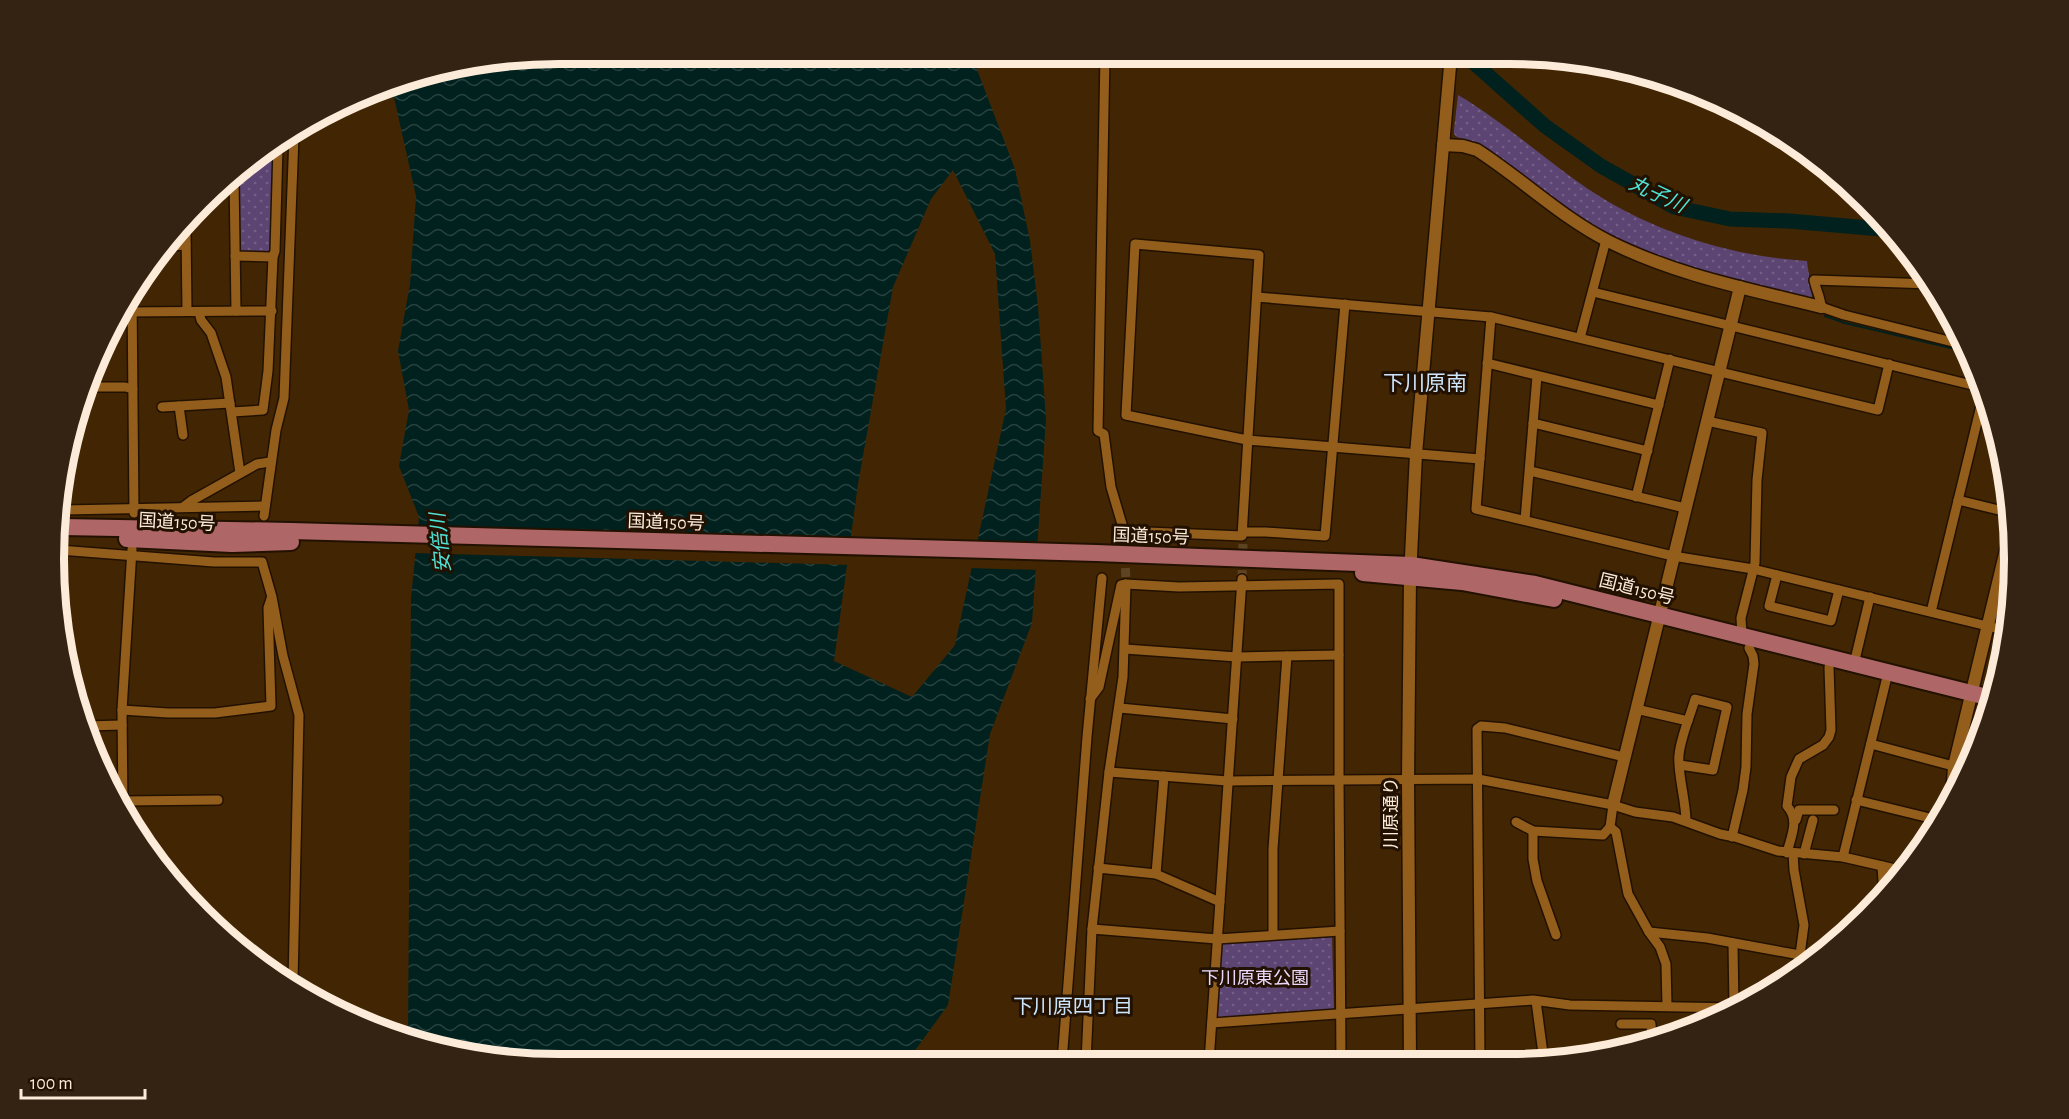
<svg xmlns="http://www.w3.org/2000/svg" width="2069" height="1119" font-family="'Alegreya Sans','Noto Sans JP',sans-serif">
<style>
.park{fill:url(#park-dots)}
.water{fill:url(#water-waves);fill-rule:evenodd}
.pier{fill:#422603}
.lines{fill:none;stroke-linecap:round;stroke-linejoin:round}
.stream{stroke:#01211e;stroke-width:2}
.river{stroke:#01211e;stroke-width:15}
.minor-tunnel{stroke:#5e4423;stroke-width:9;stroke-dasharray:9 4.5;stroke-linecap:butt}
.minor-casing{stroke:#221101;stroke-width:12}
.tertiary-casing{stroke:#221101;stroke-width:15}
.trunk-casing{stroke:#221101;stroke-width:20}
.minor{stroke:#935e1b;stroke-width:9}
.tertiary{stroke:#935e1b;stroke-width:12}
.trunk{stroke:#ae6766;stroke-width:16}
.labels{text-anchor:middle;stroke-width:6;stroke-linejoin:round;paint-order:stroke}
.street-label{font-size:18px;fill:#fdebd9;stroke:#221101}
.park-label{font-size:18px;fill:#ead9fc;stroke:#221101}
.water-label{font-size:20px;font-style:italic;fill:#4fe1d5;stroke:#221101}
.neighbourhood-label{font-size:20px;fill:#cde5fb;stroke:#221101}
.quarter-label{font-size:21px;fill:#cde5fb;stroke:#221101}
.rim{fill:none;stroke:#fdebd9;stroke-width:8}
</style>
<defs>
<pattern id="park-dots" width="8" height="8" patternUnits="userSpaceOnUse" patternTransform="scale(1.5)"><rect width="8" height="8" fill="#5c4473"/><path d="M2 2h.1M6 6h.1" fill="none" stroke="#745f86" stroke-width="1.8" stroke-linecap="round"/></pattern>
<pattern id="water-waves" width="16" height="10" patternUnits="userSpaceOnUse" patternTransform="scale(1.5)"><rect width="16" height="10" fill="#01211e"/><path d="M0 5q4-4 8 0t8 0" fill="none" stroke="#27413e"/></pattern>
</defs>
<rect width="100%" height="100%" fill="#422603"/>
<g class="park">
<path d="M1458,95C1504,122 1544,159 1588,189C1653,232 1729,256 1807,261C1808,273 1812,287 1812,298L1789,295L1670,263L1615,239L1544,193L1479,144L1457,137L1454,134V130Z"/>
<path d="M265,151H273L275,154L273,251L270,254H242L238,251L237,174L252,159Z"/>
<path d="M1332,937L1334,1009L1215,1018L1219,946L1223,943Z"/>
</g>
<path class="water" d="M560,54H971L1015,169L1030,241L1038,306L1046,419L1032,623L990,734L948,1005L906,1063L527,1064L429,1048L408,1040L411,598L419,517L399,466L409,410L398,351L410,284L416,196L391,84L397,81ZM953,170L995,254L1006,409L955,645L912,697L834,661L858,484L893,287L931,199Z"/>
<g class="pier">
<path d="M415,527L854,539L850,565L413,553Z"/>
<path d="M974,542L1040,544L1039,570L969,568Z"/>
</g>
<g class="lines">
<path class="stream" d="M1825,316L1845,323L1968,352"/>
<path class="river" d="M1465,55L1545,126L1601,166L1674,207L1730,219L1789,221L1892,230"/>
<g class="minor-tunnel">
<path d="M1124,541L1126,580"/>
<path d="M1242,579L1243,544"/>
</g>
<defs>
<g id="minor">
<path d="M1105,55L1098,431L1104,434L1111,487L1124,531L1242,536L1259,255L1135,244L1126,415L1247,440L1480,459"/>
<path d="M234,178L236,311"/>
<path d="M186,229L187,311"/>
<path d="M170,246L186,245"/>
<path d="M235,256L273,257"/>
<path d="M1931,284L1814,280C1816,290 1821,298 1821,307L1844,315L1965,345"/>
<path d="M1593,292L1984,388"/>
<path d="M132,295L134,513"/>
<path d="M1257,297L1491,317L1878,410L1889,364"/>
<path d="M124,312L272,311"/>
<path d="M199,312L201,320L211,333L226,377L240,473"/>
<path d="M1491,317L1476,509L1673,556L1753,569L2008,631"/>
<path d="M1580,338L1606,240"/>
<path d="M1487,363L1659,405"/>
<path d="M90,387H125L133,389"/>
<path d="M179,406L183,435"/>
<path d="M162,407L230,403"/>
<path d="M232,412L263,410L268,371L273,257L275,251L278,147H273"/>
<path d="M1707,421L1762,433L1757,480L1755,563L1741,618L1742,635"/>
<path d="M1533,423L1648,451"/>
<path d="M1530,471L1685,508"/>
<path d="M1636,497L1670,359"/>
<path d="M1958,500L2011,513"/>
<path d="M183,507L191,501L257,464L270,462"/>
<path d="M63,510L265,506"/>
<path d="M264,516L276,430L284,398L294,136"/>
<path d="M1525,520L1537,376"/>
<path d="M1243,532H1266L1325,536L1345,304"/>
<path d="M59,550L214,562H262L272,597L283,656L299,715L293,982"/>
<path d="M61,550L63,625"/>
<path d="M2001,571L2013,574"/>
<path d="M1777,575L1769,606L1831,621L1839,590"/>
<path d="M1931,612L1985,389"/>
<path d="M1125,649L1237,657L1339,655"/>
<path d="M1854,664L1870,597"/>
<path d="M1090,699L1099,687L1121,585L1126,584L1179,587L1339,584V780L1478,779L1613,805L1635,812L1673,817L1720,834L1735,837L1778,851L1843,857L1904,871"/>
<path d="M1120,708L1233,719"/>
<path d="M1636,709L1688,721"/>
<path d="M122,710L168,713H215L271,706L268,608L271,599"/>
<path d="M86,726L122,725"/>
<path d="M1871,744L1968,770"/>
<path d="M1680,765L1713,770L1727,707L1695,699C1690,717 1681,736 1679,755C1677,771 1686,801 1686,821"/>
<path d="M1109,772L1228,781L1339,780L1341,1061"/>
<path d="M1856,800L1938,820"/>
<path d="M123,801L218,800"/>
<path d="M123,811L122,710L132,549"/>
<path d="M1796,820L1799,810H1834"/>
<path d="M1516,822L1533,831L1603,835L1610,827L1613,805"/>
<path d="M1610,827L1616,832L1628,894L1649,932L1660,947L1666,964L1667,1005"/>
<path d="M1533,831V859L1537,881L1556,935"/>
<path d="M1732,837L1743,790L1746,767L1747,714L1754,664L1753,656L1749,648"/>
<path d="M1787,853C1791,836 1800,820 1787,806L1791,777L1799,759L1823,745L1829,737L1831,730L1829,667"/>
<path d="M1793,853L1794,870L1804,925L1800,955L1794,977"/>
<path d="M1804,854L1813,820"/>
<path d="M1843,857L1886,681"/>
<path d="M1882,866L1884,897"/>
<path d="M1098,868L1156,874L1220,902"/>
<path d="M1156,874L1164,776"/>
<path d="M1092,929L1217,939L1340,931"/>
<path d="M1649,932L1707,938L1800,955"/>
<path d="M1273,935V849L1287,656"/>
<path d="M1733,943L1734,1008"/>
<path d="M1536,1001L1544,1061"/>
<path d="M1212,1023L1533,1000L1570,1005L1738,1008"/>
<path d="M1621,1024H1651L1652,1040"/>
<path d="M1480,1061L1477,729L1481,726L1505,728L1624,757"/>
<path d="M1062,1062L1087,737L1102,578"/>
<path d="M1086,1062L1092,929L1109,772L1123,677L1126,584"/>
<path d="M1209,1062L1242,579"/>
</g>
<g id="tertiary">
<path d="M1443,145L1463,146L1477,150C1522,179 1561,217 1608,241C1675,275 1749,289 1821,307"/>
<path d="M1952,799L1954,766L2012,525"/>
<path d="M1613,805L1740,287"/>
<path d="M1410,1061L1408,779L1410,577L1416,454L1451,55"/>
</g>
<g id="trunk">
<path d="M62,527L291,531L1096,553L1411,565L1535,584L1995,699"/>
<path d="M127,539L232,544L291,542"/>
<path d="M1363,573L1462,582L1554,599"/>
</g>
</defs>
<use href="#minor" class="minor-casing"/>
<use href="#tertiary" class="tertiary-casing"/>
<use href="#trunk" class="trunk-casing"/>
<use href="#minor" class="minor"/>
<use href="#tertiary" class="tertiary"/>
<use href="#trunk" class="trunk"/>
</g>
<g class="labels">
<g class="street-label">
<text transform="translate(177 522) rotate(3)" y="6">国道150号</text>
<text transform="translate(666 522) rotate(2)" y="6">国道150号</text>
<text transform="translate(1151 536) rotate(2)" y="6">国道150号</text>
<text transform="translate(1637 589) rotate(14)" y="6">国道150号</text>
<text transform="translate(1391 813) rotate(-90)" y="6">川原通り</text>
</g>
<g class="park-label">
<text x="1255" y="984">下川原東公園</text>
</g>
<g class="water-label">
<text transform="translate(1658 194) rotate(25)" y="7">丸子川</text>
<text transform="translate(440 543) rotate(-96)" y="7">安倍川</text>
</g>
<g class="neighbourhood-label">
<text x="1073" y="1013">下川原四丁目</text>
</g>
<g class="quarter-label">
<text x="1425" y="390">下川原南</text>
</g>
</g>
<path d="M0 0H2069V1119H0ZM559 64H1509A495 495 0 0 1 2004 559V559A495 495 0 0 1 1509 1054H559A495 495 0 0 1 64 559V559A495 495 0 0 1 559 64Z" fill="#342212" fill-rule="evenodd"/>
<path class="rim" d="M559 64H1509A495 495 0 0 1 2004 559V559A495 495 0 0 1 1509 1054H559A495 495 0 0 1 64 559V559A495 495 0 0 1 559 64Z"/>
<path d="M21 1089v9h124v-9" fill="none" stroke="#fdebd9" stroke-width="3"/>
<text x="30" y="1089" font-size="18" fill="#fdebd9" stroke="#221101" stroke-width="4.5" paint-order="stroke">100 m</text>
</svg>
